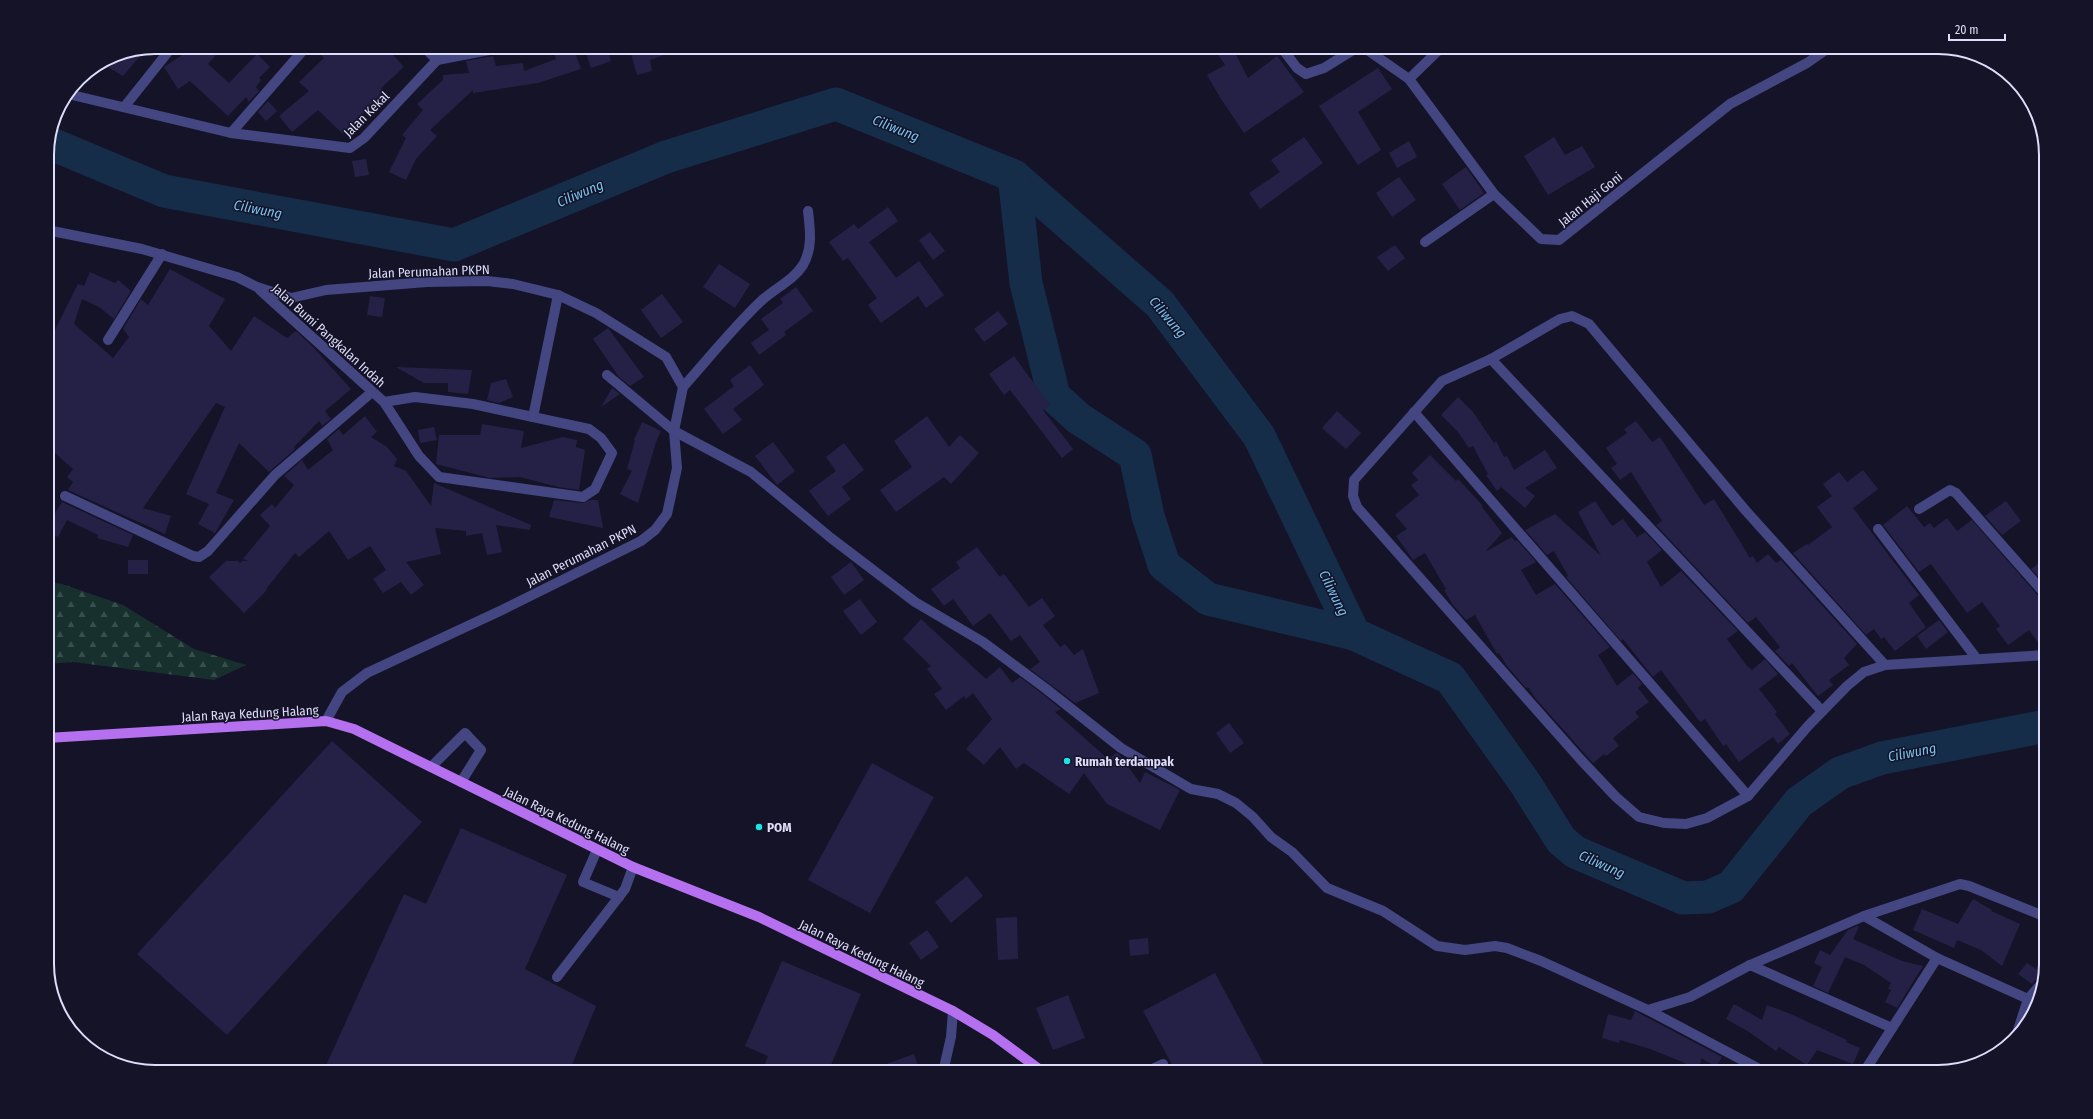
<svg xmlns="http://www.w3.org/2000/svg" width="2093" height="1119" font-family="'Fira Sans Condensed',sans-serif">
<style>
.forest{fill:url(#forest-firs)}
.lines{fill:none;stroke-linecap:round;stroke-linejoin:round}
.river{stroke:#152d49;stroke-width:33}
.building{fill:#252146}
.minor{stroke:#434681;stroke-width:10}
.major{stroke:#b470ef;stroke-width:10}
.poi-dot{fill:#1ee3e5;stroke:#151327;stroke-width:1.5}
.labels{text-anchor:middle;stroke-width:3;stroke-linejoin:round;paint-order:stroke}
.street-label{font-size:13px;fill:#deddfb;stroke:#151327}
.poi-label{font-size:13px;font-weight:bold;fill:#deddfb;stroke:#151327;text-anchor:start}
.water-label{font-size:14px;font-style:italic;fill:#76c2ef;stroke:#151327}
.rim{fill:none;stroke:#deddfb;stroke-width:2}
</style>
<defs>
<pattern id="forest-firs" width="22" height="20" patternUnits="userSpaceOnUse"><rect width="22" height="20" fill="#17302d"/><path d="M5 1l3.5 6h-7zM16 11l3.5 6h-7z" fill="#384e4c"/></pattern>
</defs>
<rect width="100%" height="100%" fill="#151327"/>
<path class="forest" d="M47,582L62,584L123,605L194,649L246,665L214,680L73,662L47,664Z"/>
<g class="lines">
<g class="river">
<path d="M49,143L164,191L454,245L666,157L836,104L1014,176L1160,304L1259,436L1354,634L1450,678L1525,783L1561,840L1575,852L1683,898L1708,897L1731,887L1799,802L1840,773L1882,758L2046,726"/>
<path d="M1014,176L1026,283L1054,396L1078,418L1135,455L1148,516L1164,565L1208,599L1354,634"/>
</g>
</g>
<g class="building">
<path d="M194,47H223L208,64L229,83L257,54L270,67L259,78L261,80L256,87L259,91L249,102L246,97L228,116L190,81L178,89L164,67Z"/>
<path d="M328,47H386L404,67L381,88L384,91L343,134L318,110L292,132L279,116L309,91L299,82L324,58L320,54Z"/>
<path d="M573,47L581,69L538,83L473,93V90L430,130L437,136L416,159L406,180L389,172L406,138L402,135L423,110L417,104L443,80V75L469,73L466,61L493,56L496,66L523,63L524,71L556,59L554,53Z"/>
<path d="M602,47H606L611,61L591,68L586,53Z"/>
<path d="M642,47H681V49L650,60L652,71L637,75L630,50Z"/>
<path d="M1213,47H1232L1248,78L1277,56L1304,92L1244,133L1221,99L1207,75L1225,65Z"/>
<path d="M146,49L123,76L106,66L114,55Z"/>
<path d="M1378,68L1392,89L1358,112L1381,150L1358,165L1319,106Z"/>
<path d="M268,101L277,111L266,121L258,112Z"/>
<path d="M1304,137L1323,163L1260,209L1249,193L1280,172L1271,160Z"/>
<path d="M1554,137L1565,155L1582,146L1595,167L1548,195L1524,156Z"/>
<path d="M1409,141L1417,157L1397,168L1389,153Z"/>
<path d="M366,159L369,175L355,177L352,161Z"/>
<path d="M1466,167L1484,193L1460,210L1442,184Z"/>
<path d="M1399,177L1416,200L1392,217L1376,193Z"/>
<path d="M888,207L898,221L869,242L896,278L919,261L944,295L926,308L918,296L881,323L868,305L877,298L848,258L843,261L829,242L854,224L858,229Z"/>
<path d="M930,232L945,251L933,260L919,240Z"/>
<path d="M1395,245L1405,258L1388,271L1377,257Z"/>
<path d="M719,264L750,284L735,308L703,287Z"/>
<path d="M170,269L225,299L209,326L231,351L254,316L287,338L296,331L313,347L351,389L325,411L331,419L322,426L319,421L294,447L295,449L269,472L239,443L216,493L234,500L215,533L198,524L209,504L186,494L225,407L216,403L143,508L171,516L165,534L68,490L73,482L67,477L73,469L47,446V346L78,284L84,286L90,272L115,283L118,280L131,291L114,319L99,307L82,299L74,324L113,358L129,337L123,329L141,299L148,305Z"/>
<path d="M796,287L813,311L784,332L786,335L759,355L751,343L769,330L761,319L783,303L780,299Z"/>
<path d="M662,294L683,322L661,338L641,310Z"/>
<path d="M370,296L385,298L382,317L367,315Z"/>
<path d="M998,311L1008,324L984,342L974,329Z"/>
<path d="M608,328L644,377L630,386L619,377L593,339Z"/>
<path d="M1014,356L1050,405L1043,410L1073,449L1062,458L1010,390L1004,395L989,374Z"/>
<path d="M750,365L764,385L733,409L742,420L723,434L704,409L734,386L730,380Z"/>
<path d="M396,367L472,370L468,394L448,392V383H424Z"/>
<path d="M506,379L513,397L499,403L487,400L491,383Z"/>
<path d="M612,388L620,394L601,407Z"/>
<path d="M1458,397L1473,412L1494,443L1496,441L1504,457L1507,456L1514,470L1545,450L1557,468L1525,488L1535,496L1525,508L1501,487L1497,491L1486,475L1488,474L1473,446L1469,448L1458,432L1441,415Z"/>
<path d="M1337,411L1361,433L1346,449L1322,428Z"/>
<path d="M365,416L377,432L371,437L387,447L397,459L394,466L406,471L431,506L434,483L531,525L530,530L496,525L502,552L487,555L482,533L466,536V531L435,528L441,554L406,562L424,585L411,595L401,582L383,593L373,579L386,570L370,546L348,560L329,531L299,557L295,553L266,589L267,590L244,613L209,577L226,561H238L240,563L242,561H249L243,559L270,526L260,515L272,504L275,508L294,485L284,476L302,460L308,470L333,450L327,439L339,429L343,435Z"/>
<path d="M927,416L949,447L960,435L979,453L951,484L944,477L896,512L880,490L912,467L894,441Z"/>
<path d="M1636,421L1652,442L1660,437L1704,505L1714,499L1750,558L1753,556L1757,563L1768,554L1776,563L1781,560L1857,644L1844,658L1849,665L1829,680L1833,685L1818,696L1792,663L1789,666L1775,651L1780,647L1756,617L1748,623L1656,525L1662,521L1631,472L1620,480L1611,468L1617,464L1606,448L1627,433L1624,429Z"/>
<path d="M642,422L661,431L656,442L638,503L620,494L632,471L627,469L635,440H634Z"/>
<path d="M482,424L524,431L521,448L563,437L577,440L576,447L585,450L579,490L558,487L520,477L490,478L436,464L439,435H480Z"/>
<path d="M434,427L437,440L420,443L418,430Z"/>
<path d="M773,442L795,471L777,485L755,456Z"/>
<path d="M844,443L864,470L842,487L851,499L828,516L809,491L836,471L826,457Z"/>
<path d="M1430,455L1456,481L1458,479L1483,506L1482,507L1502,533L1485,552L1512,537L1515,541L1517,540L1536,562L1521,570L1536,595L1555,584L1610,647L1598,655L1617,686L1633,673L1642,684L1638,688L1649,702L1635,712L1639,717L1613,738L1619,746L1606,756L1604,754L1593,763L1536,699L1528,687L1526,688L1507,666L1499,653L1497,654L1475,615L1466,620L1453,605L1444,590L1446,589L1425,553L1413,560L1396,536L1407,529L1395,515L1419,495L1411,485L1418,480L1412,473Z"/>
<path d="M1863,470L1878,489L1853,508L1919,595L1909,603L1926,627L1895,651L1884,637L1881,639L1874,629L1866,635L1793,553L1807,544L1808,545L1832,527L1817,507L1832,496L1823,484L1839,472L1847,482Z"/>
<path d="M554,500L582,503L591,500H598L603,528L549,517Z"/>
<path d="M1595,501L1612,526L1623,519L1637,537L1645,532L1662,550L1647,562L1661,587L1681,571L1738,631L1727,639L1747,666L1752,670L1765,659L1778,674L1759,689L1777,712L1775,714L1790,734L1778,744L1773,737L1739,762L1726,744L1723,746L1705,719L1700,722L1661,670L1653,677L1623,639L1621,641L1566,577L1568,576L1554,551L1547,555L1525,530L1555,514L1601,556L1578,512Z"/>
<path d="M2006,501L2021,521L2002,535L1985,516Z"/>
<path d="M62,502L133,535L128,547L97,538L98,535L67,520L58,537L47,531V526Z"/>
<path d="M1907,506L1924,527L1930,523L1934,528L1947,518L1957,531L1972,520L2041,599L2046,601V649H2043L2029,630L2008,645L1996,629L2000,626L1982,602L1967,613L1931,564L1919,572L1883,525Z"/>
<path d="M977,547L1000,577L1004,574L1029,607L1042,598L1055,616L1043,625L1060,647L1065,644L1074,655L1083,649L1099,693L1075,703L1030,669L1040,662L1020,635L1011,641L990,613L973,626L953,599L944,606L931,589L960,568L956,562Z"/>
<path d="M2046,558V585L2031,569Z"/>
<rect x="128" y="560" width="20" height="14"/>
<path d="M851,562L864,580L844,595L831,577Z"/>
<path d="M860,599L877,622L861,635L843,611Z"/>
<path d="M921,619L986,679L1000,667L1012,683L1020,677L1041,693L1061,709L1055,712L1108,759L1116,753L1119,754L1140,783L1145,772L1180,790L1160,830L1107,804L1084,773L1069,794L1024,763L1016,769L1000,747L984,765L966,749L992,719L973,693L966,699L964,696L946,710L934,694L942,689L927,669L931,666L903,639Z"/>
<path d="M1939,620L1948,632L1926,649L1917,636Z"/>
<path d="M1229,723L1244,743L1230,753L1216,733Z"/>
<path d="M332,741L422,822L227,1035L137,954Z"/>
<path d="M872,763L934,797L870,913L808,880Z"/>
<path d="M461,828L567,875L525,969L596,1006L569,1072H323L404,894L426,904Z"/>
<path d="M967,876L983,896L951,923L935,902Z"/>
<path d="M1973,899L1992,910L1991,911L2020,924L2002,966L1981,950L1957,940L1954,948L1913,930L1922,909L1958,924Z"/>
<path d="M1017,917L1018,959L998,960L996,918Z"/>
<path d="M1857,926L1859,927L1853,939L1902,961L1923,966L1897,1008L1885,1002L1891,990L1888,989L1891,983L1864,965L1845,957L1828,993L1813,986L1822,967L1814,963L1820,950L1830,955L1848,930Z"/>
<path d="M927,930L939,947L921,960L909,943Z"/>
<path d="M1148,938L1149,954L1130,956L1129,940Z"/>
<path d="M782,961L861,994L828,1072H762L768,1056L745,1046Z"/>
<path d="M2027,963L2042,973L2032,984L2018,974Z"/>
<path d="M1215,973L1268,1072H1176L1143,1011Z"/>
<path d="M1068,995L1085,1038L1053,1050L1036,1008Z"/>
<path d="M1734,1004L1762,1020L1767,1005L1793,1015L1847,1040L1846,1042L1860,1048L1853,1064L1817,1050L1807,1065L1779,1047L1776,1051L1749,1032L1726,1019Z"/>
<path d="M1635,1011L1722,1057L1716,1067L1701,1058L1700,1067L1684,1065L1685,1063L1650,1049L1620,1040L1619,1043L1602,1038L1608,1014L1631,1020Z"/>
<path d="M914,1054L920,1072H870V1070Z"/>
</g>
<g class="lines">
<g class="minor">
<path d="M424,47L437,60"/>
<path d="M1281,47L1297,68L1306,74L1324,68L1358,47"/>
<path d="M1363,47L1409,79L1494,194L1541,239L1559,240L1730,104L1807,63L1830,47"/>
<path d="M437,60L505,47"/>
<path d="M1409,79L1442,47"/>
<path d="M68,94L231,133L350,148L364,138L437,60L451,47"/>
<path d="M125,106L172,47"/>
<path d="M231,133L306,47"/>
<path d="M47,230L142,249L237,277L257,287L291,298L326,290L427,282L487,281L513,284L558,295L596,313L666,357L683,387L674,431L677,468L667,514L655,530L641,541L502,610L367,673L342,692L326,721"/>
<path d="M1425,242L1494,194"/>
<path d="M260,290L384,402L419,456L439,477L583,497L595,489L612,453L601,438L589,429L533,417L473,404L415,397L384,402"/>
<path d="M108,340L162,254"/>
<path d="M1491,359L1822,711"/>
<path d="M607,375L674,431L751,472L831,538L915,602L983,642L1045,688L1121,748L1191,789L1218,794L1236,803L1253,817L1271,837L1292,852L1327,888L1383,911L1437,946L1465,950L1495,946L1507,948L1541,961L1648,1010L1765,1072"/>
<path d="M683,387C708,359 732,329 759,303C773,289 793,281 803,265C813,248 810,229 808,211"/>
<path d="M1414,412L1748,796"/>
<path d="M533,417L558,295"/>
<path d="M65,496L193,556L199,557L208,551L275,475L372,392"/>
<path d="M1919,509L1950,490L1956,493L2046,595"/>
<path d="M1878,529L1977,659"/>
<path d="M1885,665L1746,511L1589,324L1572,316L1560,319L1491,359L1442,381L1354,480L1353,496L1357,507L1581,760L1616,797L1639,817L1664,823L1686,824L1707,818L1748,796L1808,726L1847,686L1864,672L1885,665L2046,655"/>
<path d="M431,767L465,733L481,750L461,782"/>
<path d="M597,850L583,882L619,897"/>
<path d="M1864,916L1937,958L2028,999L2018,1030"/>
<path d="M1750,965L1892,1028"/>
<path d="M557,977L625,889L633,867"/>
<path d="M2028,999L2041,984"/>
<path d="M1648,1010L1690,997L1750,965L1864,916L1960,884L1969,886L2046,917"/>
<path d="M943,1072L951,1037L953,1011"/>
<path d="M1146,1072L1163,1064"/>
<path d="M1864,1072L1937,958"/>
</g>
<path class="major" d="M47,738L326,721L354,729L633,867L759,917L953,1011L993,1035L1043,1072"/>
</g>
<g class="poi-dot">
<circle cx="1067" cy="761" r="4"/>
<circle cx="759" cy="827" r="4"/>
</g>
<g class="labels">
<g class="street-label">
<text transform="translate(366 114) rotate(-45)" y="5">Jalan Kekal</text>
<text transform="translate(1590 199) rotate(-39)" y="5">Jalan Haji Goni</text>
<text transform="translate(429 271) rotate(-2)" y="5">Jalan Perumahan PKPN</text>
<text transform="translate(329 335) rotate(42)" y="5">Jalan Bumi Pangkalan Indah</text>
<text transform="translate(581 555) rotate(-27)" y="5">Jalan Perumahan PKPN</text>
<text transform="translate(250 713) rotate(-3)" y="5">Jalan Raya Kedung Halang</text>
<text transform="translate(567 820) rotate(26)" y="5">Jalan Raya Kedung Halang</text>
<text transform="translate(862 953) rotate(26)" y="5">Jalan Raya Kedung Halang</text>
</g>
<g class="poi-label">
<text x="1075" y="766">Rumah terdampak</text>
<text x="767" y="832">POM</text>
</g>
<g class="water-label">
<text transform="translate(896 128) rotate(22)" y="5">Ciliwung</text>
<text transform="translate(580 193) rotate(-23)" y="5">Ciliwung</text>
<text transform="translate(258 209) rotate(11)" y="5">Ciliwung</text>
<text transform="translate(1168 317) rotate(50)" y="5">Ciliwung</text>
<text transform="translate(1334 593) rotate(64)" y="5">Ciliwung</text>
<text transform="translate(1912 752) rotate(-11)" y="5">Ciliwung</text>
<text transform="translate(1602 864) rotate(24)" y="5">Ciliwung</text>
</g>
</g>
<path d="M0 0H2093V1119H0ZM155 54H1938A101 101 0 0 1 2039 155V964A101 101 0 0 1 1938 1065H155A101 101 0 0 1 54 964V155A101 101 0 0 1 155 54Z" fill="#151327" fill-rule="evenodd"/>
<path class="rim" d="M155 54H1938A101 101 0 0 1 2039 155V964A101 101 0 0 1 1938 1065H155A101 101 0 0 1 54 964V155A101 101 0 0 1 155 54Z"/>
<path d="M1949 34v6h56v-6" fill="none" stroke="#deddfb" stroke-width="2"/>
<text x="1955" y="34" font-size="12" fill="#deddfb" stroke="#151327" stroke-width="3" paint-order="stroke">20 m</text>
</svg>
